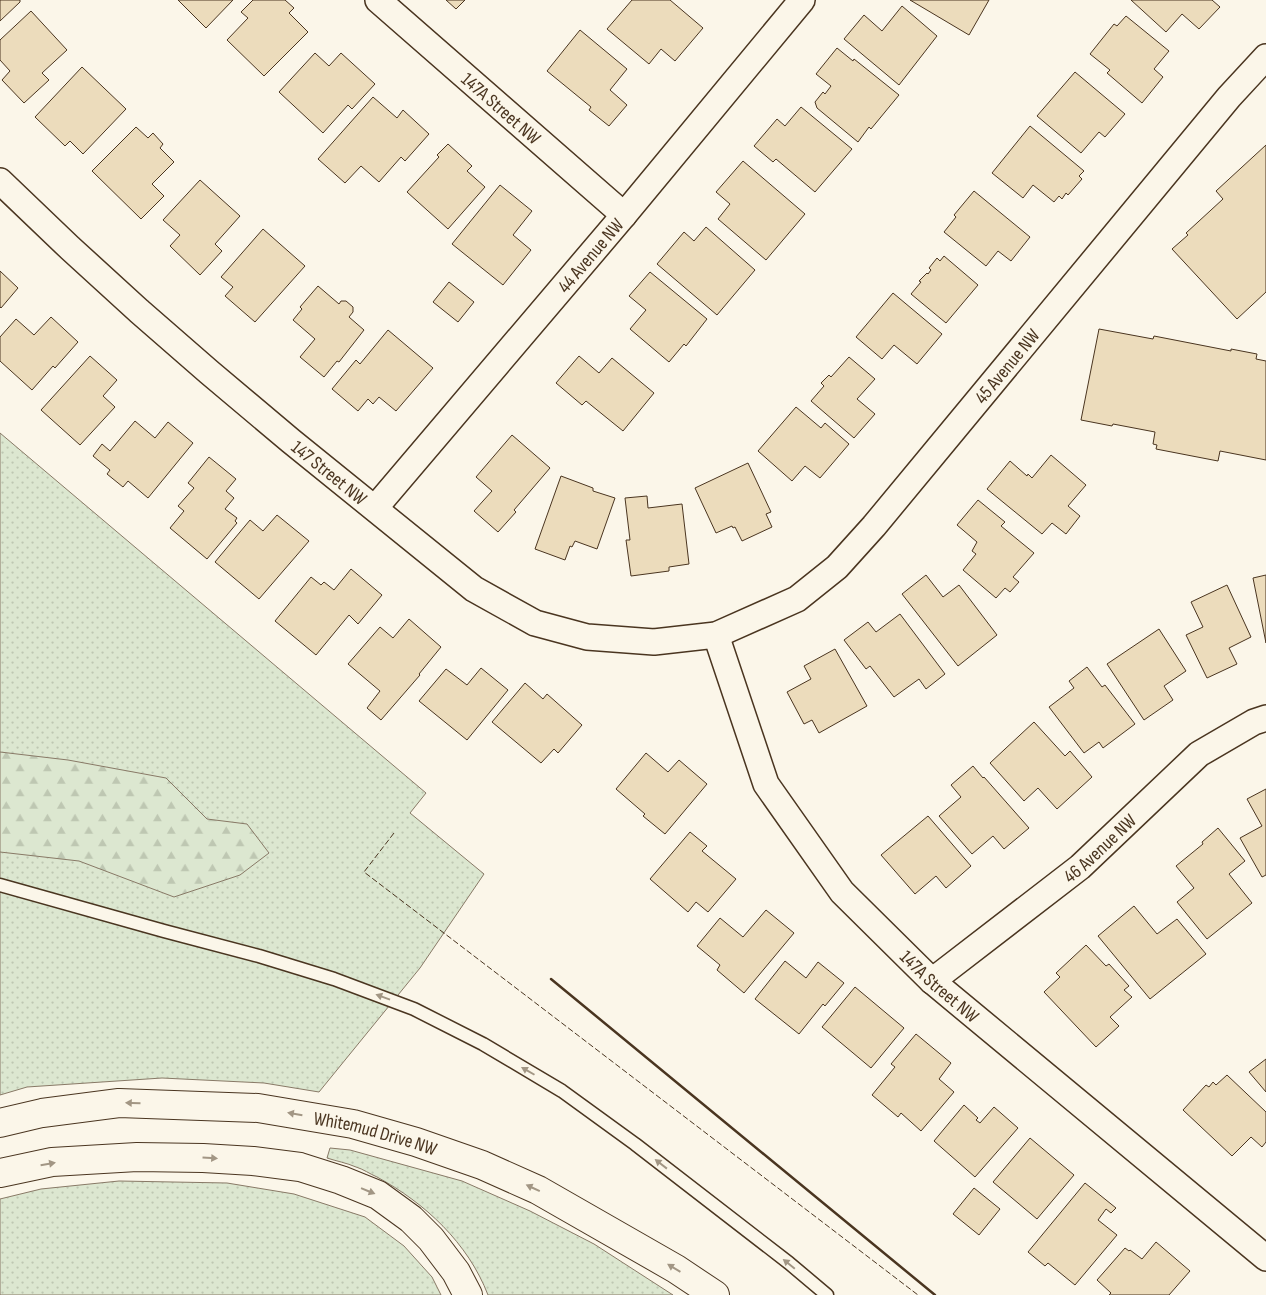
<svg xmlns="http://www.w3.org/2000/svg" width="1266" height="1295" font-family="'Sofia Sans Condensed',sans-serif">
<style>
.grass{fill:url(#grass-dots);stroke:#887966}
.forest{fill:url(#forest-firs);stroke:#887966}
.building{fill:#ecdcbc;stroke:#4a3520}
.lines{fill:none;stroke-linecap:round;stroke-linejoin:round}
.service-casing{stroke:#4a3520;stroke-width:15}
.minor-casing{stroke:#4a3520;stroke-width:28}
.motorway-casing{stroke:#4a3520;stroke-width:30}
.service{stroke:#fbf6e9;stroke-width:12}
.minor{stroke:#fbf6e9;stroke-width:25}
.motorway{stroke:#fbf6e9;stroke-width:28}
.fence{stroke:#4a3520;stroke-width:1;stroke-dasharray:6 2.5;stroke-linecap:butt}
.wall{stroke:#4a3520;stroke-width:2.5}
.oneway{fill:#a29684}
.labels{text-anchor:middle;stroke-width:4;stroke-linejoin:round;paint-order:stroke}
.street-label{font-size:19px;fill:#4a3520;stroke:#fbf6e9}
</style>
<defs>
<pattern id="grass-dots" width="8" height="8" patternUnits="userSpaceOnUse" patternTransform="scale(1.25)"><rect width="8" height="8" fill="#dce7d0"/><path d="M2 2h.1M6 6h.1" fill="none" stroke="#bec7b2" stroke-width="1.8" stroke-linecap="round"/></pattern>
<pattern id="forest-firs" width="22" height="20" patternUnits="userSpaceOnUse" patternTransform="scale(1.25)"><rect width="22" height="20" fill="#dce7d0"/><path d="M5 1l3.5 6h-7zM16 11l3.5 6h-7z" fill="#bec7b2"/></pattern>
</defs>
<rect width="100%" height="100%" fill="#fbf6e9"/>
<g class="grass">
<path d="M0,433L426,793L410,813L484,874L420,968L319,1092L264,1083L162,1078L27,1087L0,1095Z"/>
<path d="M330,1148L350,1150L462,1181L530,1211L594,1244L673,1295H488C468,1243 425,1203 377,1177C370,1174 363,1169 356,1167C347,1163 336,1161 327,1158Z"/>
<path d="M119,1181L227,1183L294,1194L365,1217L404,1246L432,1277L441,1295H0V1199L41,1189Z"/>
</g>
<path class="forest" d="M0,752L68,760L166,778L207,819L247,824L269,853L240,875L174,897L79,861L0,852Z"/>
<g class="building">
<path d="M0,0H20V2L0,21Z"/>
<path d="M178,0H233L206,28Z"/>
<path d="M253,0H285L294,8L289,13L308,32L264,76L227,40L248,18L241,12Z"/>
<path d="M446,0H465L456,9Z"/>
<path d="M632,0H670L703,28L675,61L661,49L649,64L607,29Z"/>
<path d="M910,0H989L969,35Z"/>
<path d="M1131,0H1212L1220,7L1199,29L1182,14L1166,32Z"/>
<path d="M902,6L937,36L899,85L844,39L864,15L882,31Z"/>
<path d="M31,11L67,50L42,73L49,80L24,103L2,80L10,71L0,60V40Z"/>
<path d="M1126,16L1169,51L1154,69L1163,77L1142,103L1107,73L1110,70L1090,54L1114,24L1117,26Z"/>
<path d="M580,30L627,69L610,90L627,105L609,126L589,110L591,107L547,71Z"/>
<path d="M837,48L853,61L854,59L899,95L871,129L869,127L858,142L817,108L815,102L823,92L825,94L831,86L816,74Z"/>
<path d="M315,53L329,66L341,53L375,84L352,109L348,105L323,133L279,92Z"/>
<path d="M82,67L126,109L83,154L70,141L65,146L35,117Z"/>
<path d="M1075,72L1125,114L1105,137L1099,132L1081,153L1037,116Z"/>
<path d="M373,97L397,118L403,110L429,134L405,161L401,157L379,182L361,166L345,183L318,159Z"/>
<path d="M801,107L852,149L815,192L776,159L773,162L754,146L777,119L785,126Z"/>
<path d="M1030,126L1084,171L1079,176L1082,179L1068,195L1066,193L1062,199L1059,196L1054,202L1033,185L1023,198L992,173Z"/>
<path d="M136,127L148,138L153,133L163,144L160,148L174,162L152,184L164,196L141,219L92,171Z"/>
<path d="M448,144L472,166L467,171L485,187L448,229L407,192L439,157L437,155Z"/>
<path d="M1266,145V292L1237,319L1172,249L1188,235L1186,233L1223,199L1216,191Z"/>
<path d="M743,161L805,214L766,260L718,219L730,204L716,192Z"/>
<path d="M200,180L240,216L215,244L222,251L200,275L170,246L180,235L163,220Z"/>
<path d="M500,185L532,211L513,235L531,250L503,285L452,244Z"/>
<path d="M974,191L1030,237L1011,261L998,251L986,266L944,232L956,217L954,215Z"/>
<path d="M706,227L755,270L717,315L657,264L684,232L694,241Z"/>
<path d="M263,229L305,266L255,322L225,296L233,287L221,277Z"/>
<path d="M944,256L978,285L946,323L911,294L921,282L919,281L927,273L928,274L931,270L929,268L937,258L940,261Z"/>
<path d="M0,271L18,288L1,308L0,307Z"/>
<path d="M650,272L707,319L686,346L684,344L669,362L630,329L646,310L629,296Z"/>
<path d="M449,282L474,302L458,322L433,302Z"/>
<path d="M318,286L339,304L341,301H346L353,307V312L349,317L364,330L339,362L337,361L324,377L300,357L315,339L293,320L302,309L300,307Z"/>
<path d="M893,293L942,334L917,364L894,345L882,359L856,337Z"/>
<path d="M51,317L78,342L55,368L53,366L32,390L0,361V337L16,319L34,335Z"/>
<path d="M1099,329L1153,339L1154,336L1231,351V349L1257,354L1256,359L1266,361V460L1220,451L1218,461L1156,449L1157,445L1153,444L1155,432L1113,424L1112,426L1081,420Z"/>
<path d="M388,330L433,368L396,411L379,397L373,404L368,399L358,411L332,389L356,360L360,364Z"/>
<path d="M90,356L117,380L103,396L115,407L80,445L41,410Z"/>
<path d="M579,356L599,373L612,358L654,393L623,431L586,401L582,405L556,383Z"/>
<path d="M849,357L875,379L857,399L875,414L854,438L811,401L824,386L821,383L829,375L831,377Z"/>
<path d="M796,407L821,428L825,423L849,444L820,478L805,466L792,481L758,451Z"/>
<path d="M135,421L155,438L168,422L193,443L148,498L128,481L123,487L107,474L110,470L93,456L102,444L110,451Z"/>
<path d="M512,435L550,468L514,510L516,512L498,532L474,511L492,491L476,477Z"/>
<path d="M1051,455L1086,485L1068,506L1080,516L1066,534L1052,523L1042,534L987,489L1010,461L1027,476L1028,474L1032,478Z"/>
<path d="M209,457L236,479L226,491L234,498L225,509L237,518L235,521L237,523L207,559L170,528L184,511L178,506L194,488L188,483Z"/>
<path d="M748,463L771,512L766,514L772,527L742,541L735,527L733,528L732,526L716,533L695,488Z"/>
<path d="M561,476L593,488V491L615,498L597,549L575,541L572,547L570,546L565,560L535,549Z"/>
<path d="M647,496L648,508L682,504L689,564L669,567V571L631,576L626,540H630L625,498Z"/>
<path d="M978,500L1005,522L1001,526L1034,553L1013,577L1019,582L1010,592L1005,588L996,598L963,570L976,554L972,551L977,542L957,525Z"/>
<path d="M277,515L309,541L259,599L215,562L250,520L263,531Z"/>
<path d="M351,569L382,595L358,624L349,615L316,655L275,621L311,577L321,585L324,582L334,590Z"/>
<path d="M926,575L943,597L959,585L997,635L958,666L902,594Z"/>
<path d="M1266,575V643L1253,578Z"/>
<path d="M1227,585L1251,637L1229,648L1237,664L1207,678L1186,635L1203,627L1191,602Z"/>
<path d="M900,614L945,674L926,689L919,679L894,697L870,666L866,669L844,640L868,622L876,632Z"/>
<path d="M409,619L441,647L419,674L420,675L381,720L367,708L380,691L348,664L380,627L393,638Z"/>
<path d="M1159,629L1186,671L1164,686L1173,700L1144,720L1107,664Z"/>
<path d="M835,649L867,706L819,733L812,720L804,724L787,692L811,679L804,666Z"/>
<path d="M1087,667L1102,687L1105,685L1135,724L1103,748L1099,742L1084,753L1049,707L1074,688L1069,681Z"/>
<path d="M481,668L508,690L467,740L419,701L446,669L467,685Z"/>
<path d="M525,683L543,699L547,694L582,725L558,753L554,749L541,763L492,722Z"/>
<path d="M1034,722L1065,756L1070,751L1092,777L1057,809L1038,788L1024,801L990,763Z"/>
<path d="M646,753L668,772L679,760L707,784L665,834L643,816L645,814L616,789Z"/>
<path d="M973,766L983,778L984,777L1029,828L1004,849L993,836L972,854L939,816L961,797L951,785Z"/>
<path d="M1266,789V875L1262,877L1240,838L1262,826L1247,799Z"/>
<path d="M928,816L971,866L946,888L936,876L915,894L881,855Z"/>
<path d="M1218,828L1245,861L1229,874L1252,903L1207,939L1177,902L1194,888L1176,866L1203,844L1202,842Z"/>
<path d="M690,832L707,846L702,851L736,879L708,912L696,902L688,912L650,879Z"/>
<path d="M1134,906L1157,934L1177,919L1206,954L1150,999L1098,936Z"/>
<path d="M766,910L794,933L744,993L717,970L720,965L697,946L720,918L743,937Z"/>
<path d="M1086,945L1106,966L1109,964L1129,986L1124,990L1132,997L1110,1017L1119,1026L1096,1047L1044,992L1060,977L1056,973Z"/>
<path d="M785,961L806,978L818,962L844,983L825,1006L823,1004L799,1034L755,999Z"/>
<path d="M855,987L904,1028L871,1068L822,1027Z"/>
<path d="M916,1034L951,1063L939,1079L954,1092L921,1131L901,1113L898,1117L872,1095L895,1067L891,1064Z"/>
<path d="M1266,1059V1092L1249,1072Z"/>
<path d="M1227,1075L1266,1112V1142L1262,1147L1251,1137L1232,1156L1183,1110L1206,1085L1209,1087L1213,1082L1216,1085Z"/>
<path d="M964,1105L978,1118L976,1120L980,1123L994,1107L1018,1128L975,1177L934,1141Z"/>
<path d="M1030,1138L1074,1175L1037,1219L993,1182Z"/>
<path d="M1085,1183L1116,1208L1111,1213L1106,1209L1098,1220L1117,1235L1075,1285L1048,1263L1045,1266L1028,1252Z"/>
<path d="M974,1188L1000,1209L979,1235L953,1214Z"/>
<path d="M1156,1242L1190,1271L1169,1295H1109L1111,1293L1097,1280L1125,1248L1129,1251L1130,1250L1142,1259Z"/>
</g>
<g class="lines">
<defs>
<path id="service" d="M0,885L164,931L259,956L334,979L414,1009L483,1044L562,1091L635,1144L789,1263L827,1295"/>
<g id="minor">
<path id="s1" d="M378,0L624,215"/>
<path id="s2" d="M0,181L70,248L139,311L209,372L291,441L474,589L535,623L587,637L654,642L716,635L797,599L837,567L874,526L1229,97L1266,57"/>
<path id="s3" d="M375,508L624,215L802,0"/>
<path id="s4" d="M716,635L766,784L842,892L932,981L1266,1258"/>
<path id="s5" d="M932,981L1080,867L1199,754L1254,722L1266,718"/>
</g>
<g id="motorway">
<path id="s6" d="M0,1123L42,1113L119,1103L258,1108L353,1124L416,1142L482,1165L538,1190L676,1269L715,1295"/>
<path d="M0,1173L52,1162L137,1157L203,1158L253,1161L300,1167L341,1180L378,1195L411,1219L431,1239L456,1272L468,1295"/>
</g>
</defs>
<use href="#service" class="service-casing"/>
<use href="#minor" class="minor-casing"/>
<use href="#motorway" class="motorway-casing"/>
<use href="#service" class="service"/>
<use href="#minor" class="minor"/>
<use href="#motorway" class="motorway"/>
<path class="fence" d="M394,833L364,872L918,1295"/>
<path class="wall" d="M551,979L935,1295"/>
</g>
<defs><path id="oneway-solid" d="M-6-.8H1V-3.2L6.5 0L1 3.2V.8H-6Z" transform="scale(1.25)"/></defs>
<g class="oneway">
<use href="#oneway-solid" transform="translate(383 997) rotate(-160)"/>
<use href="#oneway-solid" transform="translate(528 1071) rotate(-150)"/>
<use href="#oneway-solid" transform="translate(133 1103) rotate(-178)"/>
<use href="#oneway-solid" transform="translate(295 1114) rotate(-170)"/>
<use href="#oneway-solid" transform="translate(210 1158) rotate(4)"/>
<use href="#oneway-solid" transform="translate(48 1164) rotate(-10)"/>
<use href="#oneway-solid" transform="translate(661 1164) rotate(-142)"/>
<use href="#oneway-solid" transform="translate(533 1188) rotate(-155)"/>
<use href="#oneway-solid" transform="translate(368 1191) rotate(22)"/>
<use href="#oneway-solid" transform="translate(789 1264) rotate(-141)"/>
<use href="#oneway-solid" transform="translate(674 1268) rotate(-149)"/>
</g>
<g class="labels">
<g class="street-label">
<text dy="7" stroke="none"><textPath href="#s1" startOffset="164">147A Street NW</textPath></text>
<text dy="7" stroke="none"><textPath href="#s3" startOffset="332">44 Avenue NW</textPath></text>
<text dy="7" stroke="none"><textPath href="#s2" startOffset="1282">45 Avenue NW</textPath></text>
<text dy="7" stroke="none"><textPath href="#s2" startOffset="440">147 Street NW</textPath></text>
<text dy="7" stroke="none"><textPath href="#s5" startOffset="214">46 Avenue NW</textPath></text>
<text dy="7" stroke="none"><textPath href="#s4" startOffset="425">147A Street NW</textPath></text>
<text dy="7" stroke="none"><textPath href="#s6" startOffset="380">Whitemud Drive NW</textPath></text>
</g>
</g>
</svg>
